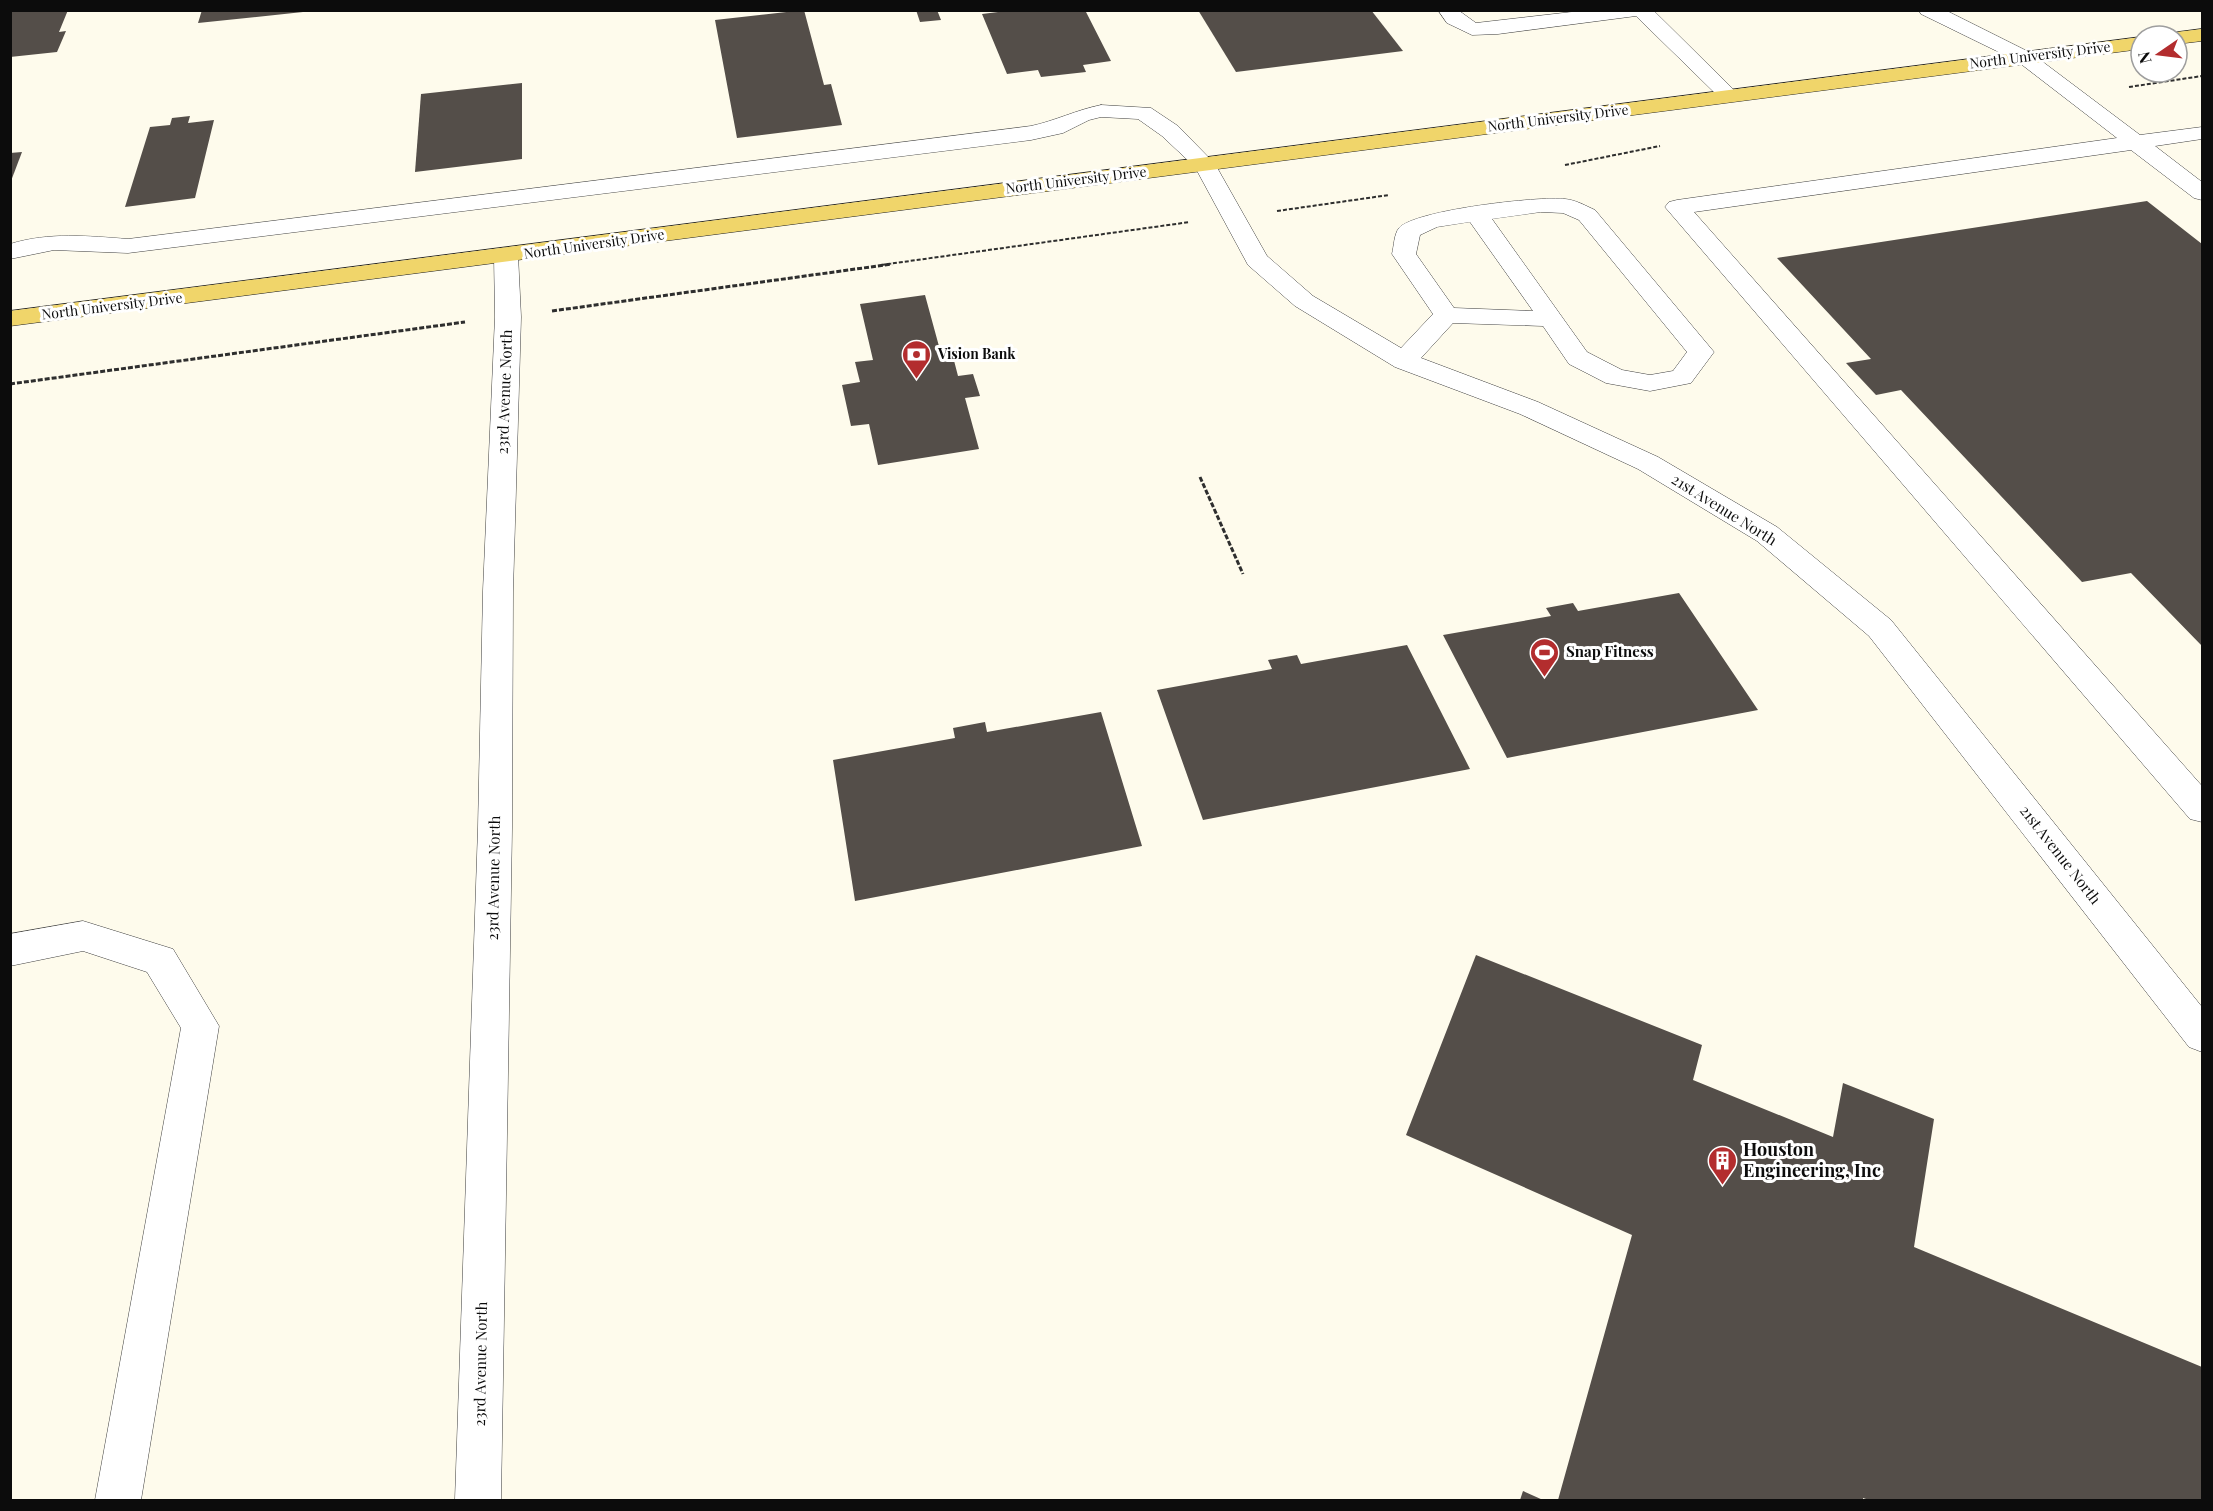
<svg xmlns="http://www.w3.org/2000/svg" width="2213" height="1511" font-family="'Playfair Display',serif">
<style>
.building{fill:#544e49}
.lines{fill:none;stroke-linecap:round;stroke-linejoin:round}
.minor-casing{stroke:#3f3f3f;stroke-width:1}
.major-casing{stroke:#1d1d1d;stroke-width:1}
.path-far1{stroke:#2e2e2e;stroke-width:2;stroke-dasharray:4 2;stroke-linecap:butt}
.path{stroke:#2e2e2e;stroke-width:3;stroke-dasharray:5 2;stroke-linecap:butt}
.minor{fill:#fff;fill-rule:evenodd}
.major{fill:#f0d56a;fill-rule:evenodd}
.labels{text-anchor:middle;stroke-width:6;stroke-linejoin:round;paint-order:stroke}
.far-street-label{font-size:14px;fill:#0c0c0c;stroke:#fff}
.far-poi-label{font-size:14px;font-weight:bold;fill:#0c0c0c;stroke:#fff;text-anchor:start}
.street-label{font-size:15px;fill:#0c0c0c;stroke:#fff}
.poi-label{font-size:15px;font-weight:bold;fill:#0c0c0c;stroke:#fff;text-anchor:start}
.near-poi-label{font-size:18px;font-weight:bold;fill:#0c0c0c;stroke:#fff;text-anchor:start}
</style>
<rect width="100%" height="100%" fill="#fefbec"/>
<g class="building">
<path d="M10,10H68L59,32L66,31L57,52L10,57Z"/>
<path d="M202,10H303V12L198,23Z"/>
<path d="M804,10L824,85L831,84L842,125L737,138L715,20Z"/>
<path d="M916,10H937L941,20L920,22Z"/>
<path d="M1014,10H1085L1111,61L1083,65L1086,72L1041,77L1038,70L1007,74L982,14Z"/>
<path d="M1198,10H1371L1403,51L1236,72Z"/>
<path d="M522,83V159L415,172L421,94Z"/>
<path d="M190,116L188,123L214,120L195,198L125,207L150,127L170,125L172,118Z"/>
<path d="M22,152L11,181H10V153Z"/>
<path d="M2147,201L2202,244V646L2131,573L2082,582L1901,390L1876,395L1846,363L1871,359L1777,258Z"/>
<path d="M925,295L940,350L951,349L958,376L973,374L980,396L965,398L979,449L878,465L869,424L851,426L842,385L860,382L855,362L873,360L860,304Z"/>
<path d="M1679,593L1758,710L1507,758L1443,635L1551,616L1546,608L1573,603L1578,611Z"/>
<path d="M1407,645L1470,769L1203,820L1157,690L1272,669L1268,660L1297,655L1301,664Z"/>
<path d="M1101,712L1142,846L855,901L833,760L955,738L953,728L985,722L987,732Z"/>
<path d="M1476,955L1702,1045L1693,1080L1833,1137L1843,1083L1934,1119L1914,1247L2202,1367V1500H1869L1863,1498V1500H1558L1632,1235L1406,1135Z"/>
<path d="M1523,1491L1543,1500H1520Z"/>
</g>
<g class="lines">
<defs>
<g id="minor">
<path d="M1438,10H1458L1476,23L1589,10H1653L1739,95L1735,99L1728,101L1721,99L1636,16L1498,34L1472,35L1447,23Z"/>
<path d="M1919,10H1945L2031,53L2140,135L2202,127V139L2155,146L2202,182V200L2194,198L2131,150L1694,212L2202,786V822L2190,819L1665,207L1669,202L1677,200L2117,138L2017,61L1921,14Z"/>
<path d="M1101,105L1151,108L1178,126L1215,164L1267,256L1313,296L1401,348L1433,314L1392,254C1394,246 1394,234 1399,228C1415,210 1539,196 1565,199C1576,200 1586,206 1595,210L1714,352L1691,383L1650,391L1606,383L1569,364L1543,326L1453,323L1421,358L1538,402L1658,457L1777,527L1891,620L2202,1007V1052L2189,1047L1869,636L1757,541L1638,469L1520,414L1395,367L1295,306L1248,265L1195,167L1162,136L1138,119L1101,117L1089,120L1063,133L1031,140L128,253L54,250L10,259V244C49,232 88,236 128,239L1031,126C1055,121 1076,110 1101,105ZM1541,212L1563,213L1579,220L1687,352L1673,371L1650,375L1622,370L1587,352L1492,219ZM1470,222L1533,311L1454,308L1416,254L1420,235L1437,227Z"/>
<path d="M506,248L514,250L518,255L521,317L513,591L512,828L501,1500H455L478,828L483,591L495,317L494,255L498,250Z"/>
<path d="M83,921L173,949L219,1026L141,1500H95L181,1028L147,972L83,951L10,966V934Z"/>
</g>
<g id="major">
<path d="M2202,29V41L2177,44V36H2168L2177,32Z"/>
<path d="M2141,37V49L10,326V311Z"/>
</g>
</defs>
<use href="#minor" class="minor-casing"/>
<use href="#major" class="major-casing"/>
<g class="path-far1">
<path d="M2129,87L2202,76"/>
<path d="M1565,165L1660,146"/>
<path d="M1277,211L1389,195"/>
<path d="M881,265L1190,222"/>
</g>
<g class="path">
<path d="M552,311L892,264"/>
<path d="M10,384L465,322"/>
<path d="M1200,477L1243,574"/>
</g>
<use href="#minor" class="minor"/>
<use href="#major" class="major"/>
</g>
<defs>
<symbol id="bank-pin" viewBox="-11 -11 22 30"><path d="M0 17L-7.5 6A9.5 9.5 0 1 1 7.5 6Z" fill="#b32d2e" stroke="#fff"/><path d="M-6-4H6V4H-6ZM0-2.3a2.3 2.3 0 1 0 0 4.6a2.3 2.3 0 1 0 0-4.6Z" fill="#fff"/></symbol>
<symbol id="stadium-pin" viewBox="-11 -11 22 30"><path d="M0 17L-7.5 6A9.5 9.5 0 1 1 7.5 6Z" fill="#b32d2e" stroke="#fff"/><path d="M0-5a6.5 5 0 1 0 0 10a6.5 5 0 1 0 0-10ZM-3.5-1.8h7v3.6h-7Z" fill="#fff"/></symbol>
<symbol id="building-pin" viewBox="-11 -11 22 30"><path d="M0 17L-7.5 6A9.5 9.5 0 1 1 7.5 6Z" fill="#b32d2e" stroke="#fff"/><path d="M-4-6H4V6H1V3H-1V6H-4ZM-2.5-4.3h1.7v1.8h-1.7ZM.8-4.3h1.7v1.8H.8ZM-2.5-1h1.7V.8h-1.7ZM.8-1h1.7V.8H.8Z" fill="#fff"/></symbol>
</defs>
<g fill-rule="evenodd">
<use href="#bank-pin" x="900" y="338" width="33" height="45"/>
<use href="#stadium-pin" x="1528" y="636" width="33" height="45"/>
<use href="#building-pin" x="1706" y="1144" width="33" height="45"/>
</g>
<g class="labels">
<g class="far-street-label">
<text transform="translate(2040 55) rotate(-7)" y="5">North University Drive</text>
<text transform="translate(1558 118) rotate(-7)" y="5">North University Drive</text>
<text transform="translate(1076 180) rotate(-7)" y="5">North University Drive</text>
<text transform="translate(594 244) rotate(-8)" y="5">North University Drive</text>
<text transform="translate(112 306) rotate(-7)" y="5">North University Drive</text>
</g>
<g class="far-poi-label">
<text x="938" y="359">Vision Bank</text>
</g>
<g class="street-label">
<text transform="translate(505 392) rotate(-88)" y="5">23rd Avenue North</text>
<text transform="translate(1724 510) rotate(32)" y="5">21st Avenue North</text>
<text transform="translate(2060 855) rotate(52)" y="5">21st Avenue North</text>
<text transform="translate(494 878) rotate(-89)" y="5">23rd Avenue North</text>
<text transform="translate(481 1364) rotate(-89)" y="5">23rd Avenue North</text>
</g>
<g class="poi-label">
<text x="1566" y="657">Snap Fitness</text>
</g>
<g class="near-poi-label">
<text x="1743" y="1156">Houston<tspan x="1743" dy="21">Engineering, Inc</tspan></text>
</g>
</g>
<rect width="2213" height="1511" fill="none" stroke="#0c0c0c" stroke-width="24"/>
<g transform="translate(2159 54) rotate(256)"><circle r="28" fill="#ffffff" stroke="#9e9e9e" stroke-width="1.5"/>
<path d="M0-4.5L10 22L0 15L-10 22Z" fill="#b32d2e"/>
<text y="-9" font-size="16" font-weight="bold" text-anchor="middle" fill="#0c0c0c">N</text>
</g>
</svg>
